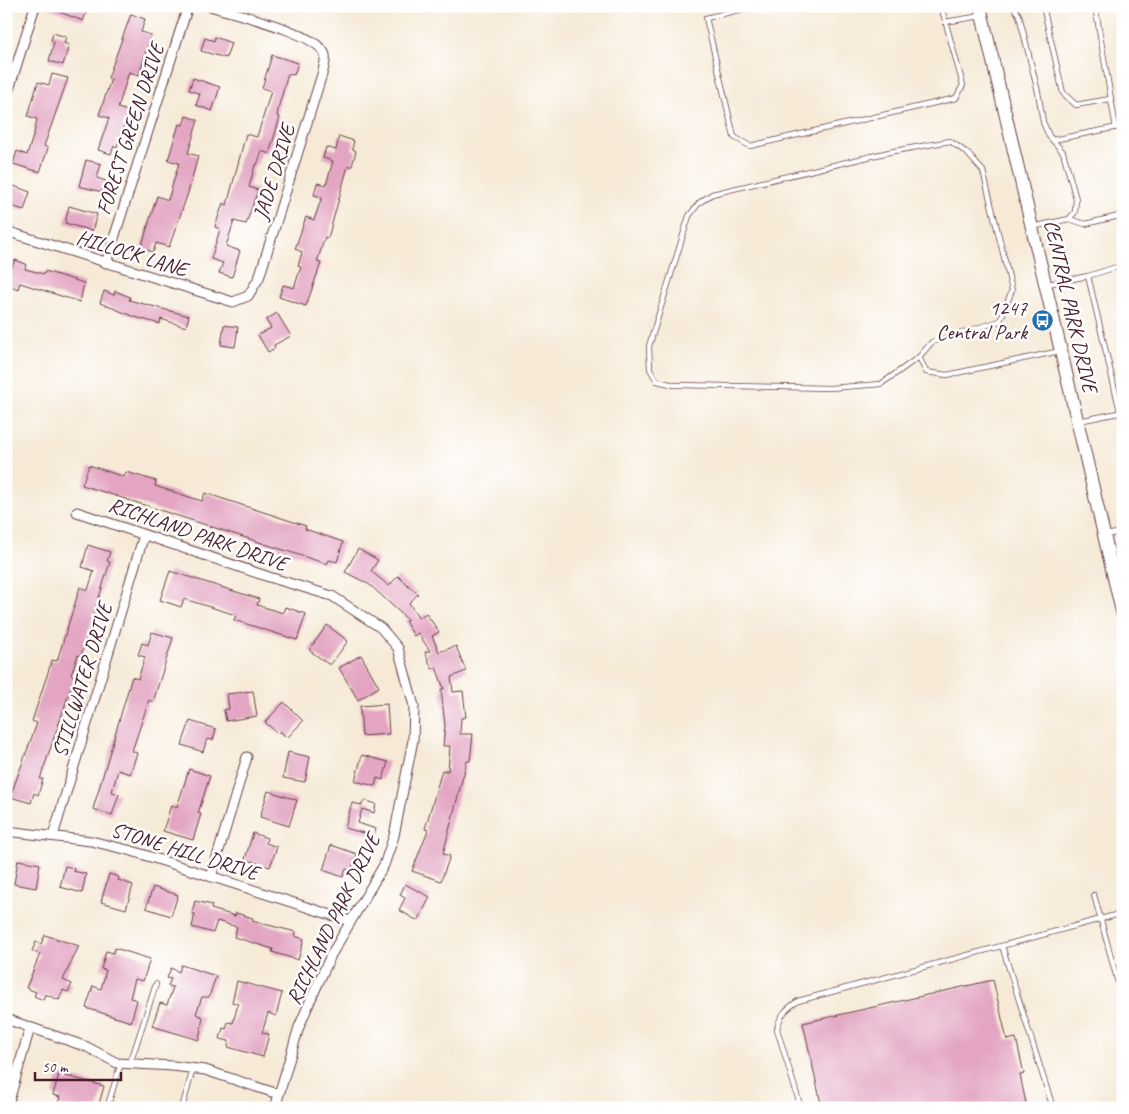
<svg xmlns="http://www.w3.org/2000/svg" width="1129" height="1114" font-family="Caveat,sans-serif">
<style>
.building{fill:#e3a5c2}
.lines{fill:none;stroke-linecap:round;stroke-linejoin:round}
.lane-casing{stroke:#643d45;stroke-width:6}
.street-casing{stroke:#643d45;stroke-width:11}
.secondary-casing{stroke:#643d45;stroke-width:14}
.lane{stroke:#fff;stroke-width:4.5}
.street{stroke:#fff;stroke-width:9}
.secondary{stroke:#fff;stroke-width:12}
.labels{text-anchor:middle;stroke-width:5;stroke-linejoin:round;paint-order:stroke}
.street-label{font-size:21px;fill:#4a1f2b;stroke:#fff}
.poi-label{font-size:21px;fill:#4a1f2b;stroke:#fff;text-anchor:end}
</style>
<rect width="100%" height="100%" fill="#fff"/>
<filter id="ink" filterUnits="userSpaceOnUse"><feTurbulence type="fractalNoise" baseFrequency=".02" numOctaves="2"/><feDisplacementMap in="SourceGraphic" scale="10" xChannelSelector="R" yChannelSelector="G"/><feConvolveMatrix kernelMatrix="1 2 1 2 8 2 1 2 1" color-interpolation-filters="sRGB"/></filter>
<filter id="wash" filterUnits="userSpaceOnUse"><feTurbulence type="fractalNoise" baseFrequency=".0096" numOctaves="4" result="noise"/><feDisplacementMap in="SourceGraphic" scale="20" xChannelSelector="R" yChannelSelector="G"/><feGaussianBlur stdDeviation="1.12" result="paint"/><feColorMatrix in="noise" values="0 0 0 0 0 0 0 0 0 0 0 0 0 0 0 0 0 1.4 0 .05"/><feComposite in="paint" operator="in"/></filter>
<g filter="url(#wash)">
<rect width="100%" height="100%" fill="#f6ead7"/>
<g id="blocks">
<g class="building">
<path d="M44,6H89L83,21Z"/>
<path d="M131,14L145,19L141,32L151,35L139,75L129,72L118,108L128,111L117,147L114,146L111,154L98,150L109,118L99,115L111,79L108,78Z"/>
<path d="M53,33L66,37L64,43L69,45L63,65L49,61L54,42L51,41Z"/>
<path d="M215,37L231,43L226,58L201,51L205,38L214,41Z"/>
<path d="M272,55L298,63L294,75L288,74L279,105L277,116L280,117L269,154L262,151L257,165H255L249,187L258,190L246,224L234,221L226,246L240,251L232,277L219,273L223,263L211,259L220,229L215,227L223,203L227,205L246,134L257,137L271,91L262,88Z"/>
<path d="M52,74L68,78L44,146L48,148L40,172L13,164L17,151L27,155L34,133L37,119L28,116L38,82L49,85Z"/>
<path d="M193,78L220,87L212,111L196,105L200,94L189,90Z"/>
<path d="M186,116L198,120L188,153L198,156L188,193L169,247L156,243L153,252L141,248L157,196L168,200L179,163L168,160L179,124L183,125Z"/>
<path d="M339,136L354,141L352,149L356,151L352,166H348L328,238L325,237L317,262L321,263L306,306L279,297L283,285L294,288L301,267L298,266L302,252L295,249L306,217L314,220L322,197L314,195L317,183L326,185L333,161L323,158L326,147L336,150Z"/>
<path d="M86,160L101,164L97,178L106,181L102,192L79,186Z"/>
<path d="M6,183L30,192L24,210L11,206L12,201L6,199Z"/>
<path d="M69,206L97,214L92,231L65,223Z"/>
<path d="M15,260L26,264L25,269L44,274L45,271L84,283L80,302L20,283L18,289L6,285V265L12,267Z"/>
<path d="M104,291L114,295L115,291L130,297L129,300L189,316L186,327L161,319L160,324L135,317L100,303Z"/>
<path d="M277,313L291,336L274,345L275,348L268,352L258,335L271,328L266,320Z"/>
<path d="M224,325L238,327L235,347L221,345Z"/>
<path d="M89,465L124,477L126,472L156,481L155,486L202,501L205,493L306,526L305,529L343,542L337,562L329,560L327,564L82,485Z"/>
<path d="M88,545L110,552L107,561L110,562L81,656L78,655L71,675L75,676L40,779H43L38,795L34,793L31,803L10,797L37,723L32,721L52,660L57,661L80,587L88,590L94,571L82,567Z"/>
<path d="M358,549L378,560L371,571L389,586L398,576L418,594L409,603L419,618L426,613L439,632L432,636L439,652L456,646L466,671L451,677L453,692L463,691L466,717L461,718L460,734H473L470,761H467L443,854L450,856L441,881L412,871L428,830L425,829L442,770L448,771L450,746H443L445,725L441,689H444L436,667L432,669L425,652L430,651L418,633L414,636L405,621L408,620L370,585L345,572Z"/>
<path d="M170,571L259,599L257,605L283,613L285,607L306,614L297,640L234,620L236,615L184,599L181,607L160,600Z"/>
<path d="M327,625L348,641L331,664H328L309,650Z"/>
<path d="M152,632L173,638L153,702L149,700L132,751L137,753L130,774L118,770L112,792L119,794L112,815L93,809L132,677L138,679L145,657L138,655L142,643L148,645Z"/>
<path d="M361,655L379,687L358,700L339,668Z"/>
<path d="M253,691L257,716L226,721L224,710L229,709L227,694Z"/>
<path d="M284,702L303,721L287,738L280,731L278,734L265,722Z"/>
<path d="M387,704L389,734L362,736L360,706Z"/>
<path d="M190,721L216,729L213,740L207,739L203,752L182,745Z"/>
<path d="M288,752L310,757L305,782L283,778Z"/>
<path d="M362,755L388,762L383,780L377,778L375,786L355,781Z"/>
<path d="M189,769L210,776L198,813L201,814L193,840L163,831L171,805L177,807Z"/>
<path d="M268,791L297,800L289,826L260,817Z"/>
<path d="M364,800L376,804L374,813L362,809L358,823L376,829L374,836L345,828L352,803L362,805Z"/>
<path d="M253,833L267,838L266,843L277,847L270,867L245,859Z"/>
<path d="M331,845L357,854L351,871L346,869L343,877L323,870Z"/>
<path d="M18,860L40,864L36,888L14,884Z"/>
<path d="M65,866L74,868L73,871L86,874L82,893L60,887Z"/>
<path d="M109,874L119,877L118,880L133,885L126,909L101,902Z"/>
<path d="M405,884L430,897L418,921L399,910L405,898L400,895Z"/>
<path d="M153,887L178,895L171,916L146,908Z"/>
<path d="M195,901L212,905L211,909L235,916L236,913L253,918L252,921L296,932L295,936L304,939L298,960L272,952L273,949L234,937L237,927L217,921L213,933L192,927L195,914L192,913Z"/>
<path d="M45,935L79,946L63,980L72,984L68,992L63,990L59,1000L45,994L43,1000L34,996L36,992L26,988L40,954L32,951L36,942L41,944Z"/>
<path d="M115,948L150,959L143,981L135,979L130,998L137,1000L131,1022L86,1008L93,986L101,989L106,970L101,969L106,951L113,953Z"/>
<path d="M181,965L216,976L209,997H202L196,1014L203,1017L199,1040L152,1026L160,1003L167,1005L173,987L168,986L171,979L167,978L171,968L179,972Z"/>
<path d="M993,980L1007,1040L1016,1038L1024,1074L1020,1075L1027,1108H822L803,1023Z"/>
<path d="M237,981L282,993L276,1016L268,1013L262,1033L269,1034L263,1057L228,1047L229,1041L220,1039L223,1028L226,1029L228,1022L233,1023L238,1004L232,1002Z"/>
<path d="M59,1074L104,1086L98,1108H57L60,1097L53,1095Z"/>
</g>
</g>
</g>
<g filter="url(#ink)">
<use href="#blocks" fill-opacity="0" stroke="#643d45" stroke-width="1"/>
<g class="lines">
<defs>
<g id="lane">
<path d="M755,6L706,18L734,137L750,146L956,98L963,85L941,6"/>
<path d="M1013,6L1019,15L1038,92L1043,122L1049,136L1063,152L1076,199L1075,212L1069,219L1032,227"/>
<path d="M1043,6L1063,93L1076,105L1110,99"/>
<path d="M1095,6L1116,128"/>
<path d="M982,9L993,6"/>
<path d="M945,22L981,16"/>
<path d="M1053,140L1123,126"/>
<path d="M1069,219L1085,224L1123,215"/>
<path d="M1088,276L1123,265"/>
<path d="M1048,284L1088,276L1123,424"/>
<path d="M919,357L881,384L830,388L675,385L657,381L650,369L649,346L689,216L699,203L712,194L889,152L950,141L967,153L983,171L1012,290L1000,321L932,342L919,357L926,372L947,375L1060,351"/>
<path d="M1079,421L1123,412"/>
<path d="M1105,535L1123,532"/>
<path d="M1094,895L1123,1001"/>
<path d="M1002,946L1053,1108"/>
<path d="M130,1064L156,984"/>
<path d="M107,1108L121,1063"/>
<path d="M182,1108L193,1069"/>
<path d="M801,1108L777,1029C780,1015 786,1009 798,1001L1123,913"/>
</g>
<g id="street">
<path d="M6,99L35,6"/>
<path d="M6,231L233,302L248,296L259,278L323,71C324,67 326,60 325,55C319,33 232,13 210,6"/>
<path d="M106,263L188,6"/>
<path d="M77,512L269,577L332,596L381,628L398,648L414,706L413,740L394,836L384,865L331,955L311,999L299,1027L275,1108"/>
<path d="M6,831L91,841L132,851L350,921"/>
<path d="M53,836L144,535"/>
<path d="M211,877L247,757"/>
<path d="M6,1019L87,1047L117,1063L173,1066L205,1070L278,1094"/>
<path d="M7,1108L30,1028"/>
</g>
<path id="secondary" d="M980,6L1123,616"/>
</defs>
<use href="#lane" class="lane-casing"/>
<use href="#street" class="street-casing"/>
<use href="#secondary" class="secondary-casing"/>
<use href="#lane" class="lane"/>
<use href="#street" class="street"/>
<use href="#secondary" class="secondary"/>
</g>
</g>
<defs>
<symbol id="bus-disc" viewBox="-11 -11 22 22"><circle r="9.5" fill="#1f6fb2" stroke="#fff"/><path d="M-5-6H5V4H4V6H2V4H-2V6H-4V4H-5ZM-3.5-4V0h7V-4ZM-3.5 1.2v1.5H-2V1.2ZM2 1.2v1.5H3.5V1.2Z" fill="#fff"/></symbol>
</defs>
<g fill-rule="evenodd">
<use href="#bus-disc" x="1030" y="308" width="25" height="25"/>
</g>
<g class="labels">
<g class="street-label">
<text transform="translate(130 129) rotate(-72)" y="7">FOREST GREEN DRIVE</text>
<text transform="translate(274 172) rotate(-73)" y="7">JADE DRIVE</text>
<text transform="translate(132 253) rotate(17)" y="7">HILLOCK LANE</text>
<text transform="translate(1071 306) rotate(77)" y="7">CENTRAL PARK DRIVE</text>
<text transform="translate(198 534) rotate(19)" y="7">RICHLAND PARK DRIVE</text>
<text transform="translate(82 680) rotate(-73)" y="7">STILLWATER DRIVE</text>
<text transform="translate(185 851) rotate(17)" y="7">STONE HILL DRIVE</text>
<text transform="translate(333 919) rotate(-64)" y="7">RICHLAND PARK DRIVE</text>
</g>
<g class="poi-label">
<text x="1027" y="315">1247<tspan x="1027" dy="24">Central Park</tspan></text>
</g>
</g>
<rect width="1129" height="1114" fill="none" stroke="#fff" stroke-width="25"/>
<path d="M35 1072v8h86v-8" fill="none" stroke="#4a1f2b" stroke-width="2.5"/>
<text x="42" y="1072" font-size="15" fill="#4a1f2b" stroke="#ffffff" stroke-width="4" paint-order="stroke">50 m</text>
</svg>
